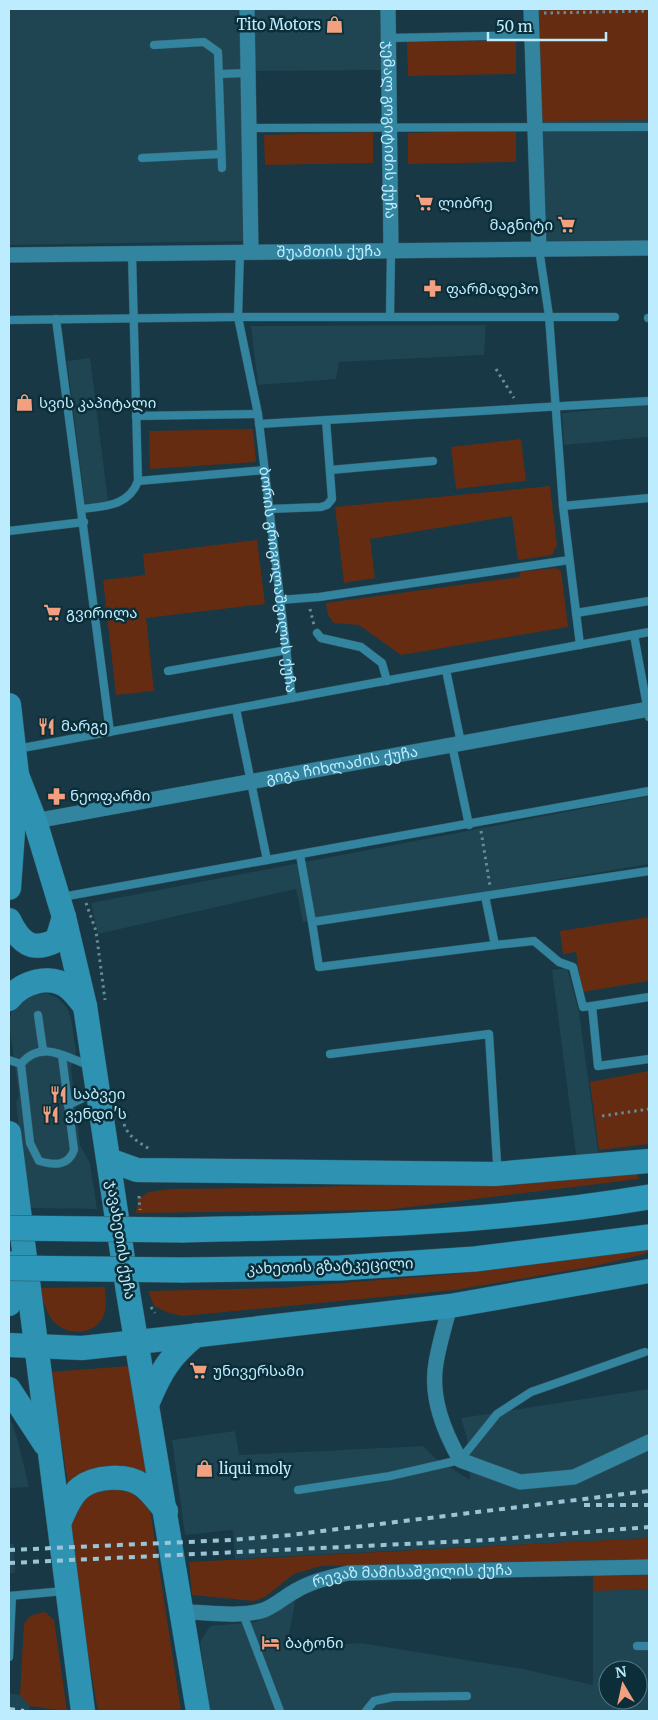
<svg xmlns="http://www.w3.org/2000/svg" width="658" height="1720" font-family="Merriweather,'Noto Sans Georgian',serif">
<style>
.built{fill:#1f4452;fill-rule:evenodd}
.green{fill:#662c11}
.lines{fill:none;stroke-linecap:round;stroke-linejoin:round}
.service-casing{stroke:#315461;stroke-width:9}
.minor-casing{stroke:#315461;stroke-width:16}
.primary-casing{stroke:#315461;stroke-width:25}
.trunk-casing{stroke:#315461;stroke-width:26}
.path{stroke:#648c9b;stroke-width:3;stroke-dasharray:2.5 4;stroke-linecap:butt}
.service{stroke:#33849f;stroke-width:8}
.minor{stroke:#33849f;stroke-width:15}
.primary{stroke:#2e92b2;stroke-width:24}
.trunk{stroke:#2c97b8;stroke-width:25}
.rail{stroke:#99c5d6;stroke-width:4;stroke-dasharray:6 6;stroke-linecap:butt}
.trunk-bridge-casing{stroke:#315461;stroke-width:26;stroke-linecap:butt}
.trunk-bridge{stroke:#2c97b8;stroke-width:25}
.labels{text-anchor:middle;stroke-width:5;stroke-linejoin:round;paint-order:stroke}
.poi-label{font-size:15px;fill:#bdecff;stroke:#0c2e39;text-anchor:start}
.street-label{font-size:15px;fill:#bdecff;stroke:#0c2e39}
</style>
<rect width="100%" height="100%" fill="#173844"/>
<g class="built">
<path d="M9,9H239L248,241L9,245Z"/>
<path d="M254,9H382L384,70L255,71Z"/>
<path d="M649,120V240L547,241L543,228L540,121Z"/>
<path d="M486,325L484,355L339,362L336,379L258,385L251,326Z"/>
<path d="M90,358L108,501L85,504L67,361Z"/>
<path d="M649,405V437L564,445L562,413Z"/>
<path d="M649,796V864L303,922L296,889L98,934L91,903Z"/>
<path d="M567,968L579,1012L599,1159L577,1162L552,970Z"/>
<path d="M46,993L58,998L67,1008L71,1018L76,1052L71,1067L80,1145L90,1163L97,1209L28,1208L16,1102L19,1096L9,1022L13,1007L25,996Z"/>
<path d="M649,1389V1538L235,1559L233,1530L185,1535L172,1440L235,1431L239,1455L423,1446L435,1458L470,1480L467,1439L461,1418Z"/>
<path d="M9,1414L17,1438L29,1487L9,1488Z"/>
<path d="M9,1544H14L15,1573H9Z"/>
<path d="M649,1589V1711H210L200,1642L210,1626L255,1622L274,1612L296,1596L287,1648L361,1643L523,1669L593,1685V1591ZM608,1670H638V1700H608Z"/>
<path d="M9,1693L20,1695L30,1706L29,1711H9Z"/>
</g>
<g class="green">
<path d="M649,9V120L540,121L537,10Z"/>
<path d="M516,40V74L408,76L407,42Z"/>
<path d="M516,130V162L408,164V133Z"/>
<path d="M373,132V163L265,165L264,135Z"/>
<path d="M253,429L256,462L150,469L149,431Z"/>
<path d="M521,439L526,481L456,489L451,447Z"/>
<path d="M550,486L557,545L552,555L518,560L512,516L370,539L375,578L344,583L335,507Z"/>
<path d="M257,540L265,604L146,618L154,691L116,695L103,580L145,575L143,554Z"/>
<path d="M555,568L561,571L568,627L401,655L359,625L334,623L328,615L326,603L520,577V572Z"/>
<path d="M649,917V981L582,992L576,952L563,954L560,931Z"/>
<path d="M649,1071V1144L599,1150L590,1082Z"/>
<path d="M637,1174L639,1179L385,1210L136,1213L138,1199L149,1192L171,1189C327,1187 482,1184 637,1174Z"/>
<path d="M649,1248V1251L645,1254L595,1266L455,1290L183,1316L169,1313L154,1306L148,1291L280,1288L455,1274Z"/>
<path d="M105,1287C105,1296 107,1307 104,1315C95,1337 63,1337 50,1317C45,1308 42,1298 40,1288Z"/>
<path d="M129,1366L148,1473C110,1463 102,1461 68,1483L50,1372Z"/>
<path d="M110,1486L130,1491L150,1509L181,1711H98L66,1529L81,1498Z"/>
<path d="M649,1538V1559L321,1566L294,1574L265,1597L254,1601L192,1595L189,1562Z"/>
<path d="M649,1575V1589L593,1591V1576Z"/>
<path d="M45,1612L54,1620L67,1711L30,1706L20,1695L24,1624C29,1615 35,1614 45,1612Z"/>
</g>
<g class="lines">
<defs>
<g id="service">
<path d="M388,38L531,35"/>
<path d="M154,45L204,42L218,52L222,168"/>
<path d="M219,74L248,73"/>
<path d="M249,128L649,127"/>
<path d="M142,158L221,154"/>
<path d="M539,249L549,316L563,506L580,645"/>
<path id="s1" d="M240,252L238,317L258,414L292,698"/>
<path d="M390,317L391,251"/>
<path d="M648,318H649"/>
<path d="M56,319L110,732"/>
<path d="M9,320L238,317H615"/>
<path d="M136,416L258,414"/>
<path d="M259,424L649,401"/>
<path d="M330,470L433,461"/>
<path d="M138,481L265,470"/>
<path d="M563,506L649,498"/>
<path d="M82,509C105,506 129,506 138,481L132,254"/>
<path d="M269,509L321,507L327,505L332,499L326,420"/>
<path d="M9,531L84,522"/>
<path d="M280,600L319,597L569,560"/>
<path d="M576,613L649,601"/>
<path d="M317,633L321,638L361,647L382,663L387,681"/>
<path d="M634,635L649,717"/>
<path d="M446,670L461,743"/>
<path d="M168,671L287,650"/>
<path d="M236,709L267,860"/>
<path d="M452,745L469,825"/>
<path d="M17,749L649,632"/>
<path d="M300,855L312,922L649,871"/>
<path d="M485,896L495,945L534,941L559,962L573,967L583,1007L592,1006"/>
<path d="M62,897L649,791"/>
<path d="M312,922L319,967L495,945"/>
<path d="M649,997L592,1006L598,1066L649,1059"/>
<path d="M38,1015L43,1050"/>
<path d="M330,1054L489,1034L497,1163L496,1172"/>
<path d="M62,1056L74,1150C68,1167 54,1165 39,1161L30,1143L21,1064C41,1039 67,1058 91,1066"/>
<path d="M9,1060L21,1064"/>
<path d="M68,1105L96,1092"/>
<path d="M298,1490L390,1476L460,1460L497,1414L531,1392L645,1352"/>
<path d="M9,1596L64,1591"/>
<path d="M243,1614L280,1711"/>
<path d="M637,1646H649"/>
<path d="M9,1657L12,1596"/>
<path d="M366,1711L374,1701L393,1697L467,1696"/>
</g>
<g id="minor">
<path d="M247,9L251,252"/>
<path id="s2" d="M388,9L391,251"/>
<path d="M531,9L539,249"/>
<path id="s3" d="M9,255L649,248"/>
<path id="s4" d="M35,821L649,709"/>
<path d="M450,1306C445,1325 439,1344 436,1363C430,1398 444,1431 460,1460L520,1482L574,1477L649,1442"/>
<path id="s5" d="M183,1612C209,1612 239,1618 264,1610C277,1605 285,1596 297,1590C313,1581 331,1577 348,1573L649,1567"/>
</g>
<g id="primary">
<path d="M9,705L17,775L9,888"/>
<path d="M17,775L35,821L64,917L85,1006L128,1292L198,1711"/>
<path d="M9,920C20,943 32,953 57,940L64,917"/>
<path d="M9,999C22,982 50,973 69,988C75,993 80,1000 85,1006"/>
<path d="M9,1133L83,1711"/>
<path d="M109,1160L137,1170L495,1174L649,1161"/>
<path d="M9,1263L11,1292L9,1304"/>
<path d="M9,1345L82,1348L165,1339L450,1306L649,1271"/>
<path d="M9,1389L45,1444"/>
<path d="M148,1402C161,1371 170,1356 196,1335"/>
<path d="M60,1521C65,1510 70,1496 80,1488C95,1476 126,1474 142,1485C151,1491 159,1503 166,1511"/>
</g>
<g id="trunk">
<path d="M182,1230C338,1227 495,1223 649,1197"/>
<path d="M182,1270L340,1268L475,1259L649,1237"/>
</g>
</defs>
<use href="#service" class="service-casing"/>
<use href="#minor" class="minor-casing"/>
<use href="#primary" class="primary-casing"/>
<use href="#trunk" class="trunk-casing"/>
<g class="path">
<path d="M544,13L649,11"/>
<path d="M496,369L514,398"/>
<path d="M310,609L314,625"/>
<path d="M481,831L490,886"/>
<path d="M86,903L96,931L105,1000"/>
<path d="M602,1116L649,1109"/>
<path d="M124,1124C128,1137 140,1143 151,1150"/>
<path d="M139,1196L140,1210"/>
<path d="M151,1307L155,1313"/>
</g>
<use href="#service" class="service"/>
<use href="#minor" class="minor"/>
<use href="#primary" class="primary"/>
<use href="#trunk" class="trunk"/>
<g class="rail">
<path d="M584,1505H649"/>
<path d="M9,1550L231,1540L290,1535L649,1491"/>
<path d="M9,1563L488,1540L649,1527"/>
<path d="M9,1709L24,1711"/>
</g>
<defs>
<g id="trunk-bridge">
<path d="M9,1228L182,1230"/>
<path d="M9,1268L182,1270"/>
</g>
</defs>
<use href="#trunk-bridge" class="trunk-bridge-casing"/>
<use href="#trunk-bridge" class="trunk-bridge"/>
</g>
<defs>
<symbol id="shop-bare" viewBox="-9 -9 18 18"><path d="M-5-2.5h2.3a2.7 3.5 0 0 1 5.4 0H5L5.5 6h-11ZM-1.5-2.5h3a1.5 2.3 0 0 0-3 0Z" fill="#f2a07f" stroke="#0c2e39" stroke-width="2.5" paint-order="stroke"/></symbol>
<symbol id="supermarket-bare" viewBox="-9 -9 18 18"><path d="M-6-5.5h2.5l.6 2H6L4.5 2H-2.5L-4.4-4H-6ZM-1.5 3.2a1.3 1.3 0 1 0 .1 0ZM3 3.2a1.3 1.3 0 1 0 .1 0Z" fill="#f2a07f" stroke="#0c2e39" stroke-width="2.5" paint-order="stroke"/></symbol>
<symbol id="pharmacy-bare" viewBox="-9 -9 18 18"><path d="M-2-6h4v4h4v4h-4v4h-4v-4h-4v-4h4Z" fill="#f2a07f" stroke="#0c2e39" stroke-width="2.5" paint-order="stroke"/></symbol>
<symbol id="restaurant-bare" viewBox="-9 -9 18 18"><path d="M-5-6h1v4h1v-4h1v4h1v-4h1v5L-1.5 .5V6h-2V.5L-5-1ZM5-6V6H3V1.5H1.5Q1.5-4 5-6Z" fill="#f2a07f" stroke="#0c2e39" stroke-width="2.5" paint-order="stroke"/></symbol>
<symbol id="hotel-bare" viewBox="-9 -9 18 18"><path d="M-6-4.5h1.5V1H6V5H4.5V3h-9V5H-6ZM-4 0a1.8 1.8 0 1 1 3.6 0ZM.5 0V-2.5h3Q6-2.5 6 0Z" fill="#f2a07f" stroke="#0c2e39" stroke-width="2.5" paint-order="stroke"/></symbol>
</defs>
<g fill-rule="evenodd">
<use href="#shop-bare" x="322" y="12" width="25" height="25"/>
<use href="#supermarket-bare" x="412" y="190" width="25" height="25"/>
<use href="#supermarket-bare" x="554" y="212" width="25" height="25"/>
<use href="#pharmacy-bare" x="420" y="276" width="25" height="25"/>
<use href="#shop-bare" x="12" y="390" width="25" height="25"/>
<use href="#supermarket-bare" x="40" y="600" width="25" height="25"/>
<use href="#restaurant-bare" x="34" y="714" width="25" height="25"/>
<use href="#pharmacy-bare" x="44" y="784" width="25" height="25"/>
<use href="#restaurant-bare" x="46" y="1082" width="25" height="25"/>
<use href="#restaurant-bare" x="38" y="1102" width="25" height="25"/>
<use href="#supermarket-bare" x="186" y="1358" width="25" height="25"/>
<use href="#shop-bare" x="192" y="1456" width="25" height="25"/>
<use href="#hotel-bare" x="258" y="1630" width="25" height="25"/>
</g>
<g class="labels">
<g class="poi-label">
<text x="321" y="30" text-anchor="end">Tito Motors</text>
<text x="438" y="208">ლიბრე</text>
<text x="553" y="230" text-anchor="end">მაგნიტი</text>
<text x="446" y="294">ფარმადეპო</text>
<text x="39" y="408">სვის კაპიტალი</text>
<text x="66" y="618">გვირილა</text>
<text x="61" y="731">მარგე</text>
<text x="70" y="801">ნეოფარმი</text>
<text x="73" y="1099">საბვეი</text>
<text x="65" y="1119">ვენდი'ს</text>
<text x="213" y="1376">უნივერსამი</text>
<text x="219" y="1474">liqui moly</text>
<text x="285" y="1648">ბატონი</text>
</g>
<g class="street-label">
<text dy="5" stroke="none"><textPath href="#s2" startOffset="121">ჯემალ გოგიტიძის ქუჩა</textPath></text>
<text dy="5" stroke="none"><textPath href="#s3" startOffset="320">შუამთის ქუჩა</textPath></text>
<text dy="5" stroke="none"><textPath href="#s1" startOffset="331">ბორის გრიგოლაშვილის ქუჩა</textPath></text>
<text dy="5" stroke="none"><textPath href="#s4" startOffset="312">გიგა ჩიხლაძის ქუჩა</textPath></text>
<text transform="translate(121 1240) rotate(81)" y="5">ჯავახეთის ქუჩა</text>
<text transform="translate(330 1266) rotate(-2)" y="5">კახეთის გზატკეცილი</text>
<text dy="5" stroke="none"><textPath href="#s5" startOffset="238">რევაზ მამისაშვილის ქუჩა</textPath></text>
</g>
</g>
<rect width="658" height="1720" fill="none" stroke="#bdecff" stroke-width="20"/>
<g transform="translate(623 1685) rotate(351)"><circle r="24" fill="#0c2e39" stroke="#537a88"/>
<path d="M0-4L9 19L0 12L-9 19Z" fill="#f2a07f"/>
<text y="-8" font-size="14" font-weight="bold" text-anchor="middle" fill="#bdecff">N</text>
</g>
<path d="M488 32v8h118v-8" fill="none" stroke="#bdecff" stroke-width="2.5"/>
<text x="496" y="32" font-size="15" fill="#bdecff" stroke="#0c2e39" stroke-width="4" paint-order="stroke">50 m</text>
</svg>
